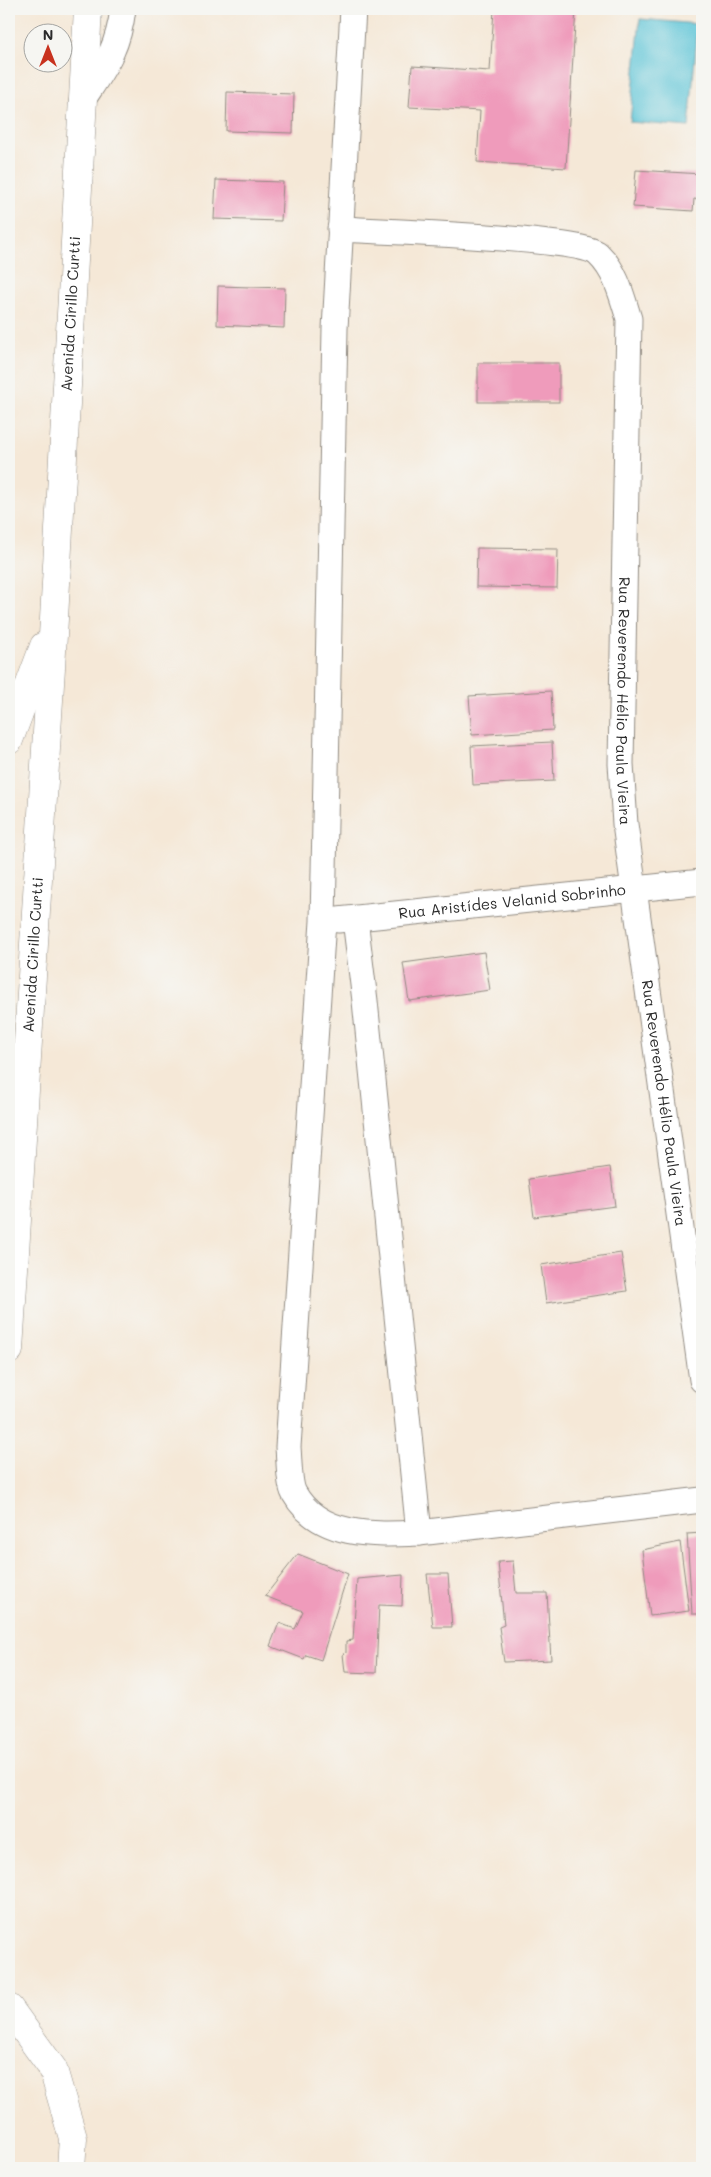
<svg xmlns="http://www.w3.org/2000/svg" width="711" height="2177" font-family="Mali,sans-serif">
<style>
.water{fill:#5bc4d7;stroke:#437881}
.building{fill:#ef9bbb}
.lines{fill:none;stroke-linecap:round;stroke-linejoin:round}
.street-casing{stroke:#908a81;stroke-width:27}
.primary-casing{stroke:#908a81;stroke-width:29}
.street{stroke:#fff;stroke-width:25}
.primary{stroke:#fff;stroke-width:28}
.labels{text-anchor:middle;stroke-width:4;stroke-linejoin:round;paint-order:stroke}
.street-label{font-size:15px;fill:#2b2b2b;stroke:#f6f6f2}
</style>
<rect width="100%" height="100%" fill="#f6f6f2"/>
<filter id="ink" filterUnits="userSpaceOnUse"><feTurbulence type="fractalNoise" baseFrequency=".02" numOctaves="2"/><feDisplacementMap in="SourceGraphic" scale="10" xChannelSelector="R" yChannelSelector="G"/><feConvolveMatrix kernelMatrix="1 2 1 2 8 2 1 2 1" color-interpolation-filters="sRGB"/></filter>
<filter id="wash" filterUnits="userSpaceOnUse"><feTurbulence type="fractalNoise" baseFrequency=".0096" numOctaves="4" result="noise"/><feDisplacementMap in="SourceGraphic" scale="20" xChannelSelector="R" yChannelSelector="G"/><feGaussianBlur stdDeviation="1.12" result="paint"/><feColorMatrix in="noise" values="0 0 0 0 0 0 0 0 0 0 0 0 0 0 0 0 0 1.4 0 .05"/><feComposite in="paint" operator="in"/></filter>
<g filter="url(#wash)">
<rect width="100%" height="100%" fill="#f5e8d7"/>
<path class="water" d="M640,19L698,24L689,127L630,122Z"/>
<g id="blocks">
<g class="building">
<path d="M494,9H576L566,168L477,162L480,111L409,107L412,66L490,71Z"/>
<path d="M227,92L294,94L293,133L226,131Z"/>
<path d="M636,170L702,174V200L694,199L693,211L633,207Z"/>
<path d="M216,180L283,182L281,221L214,219Z"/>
<path d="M218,286L285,288L284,328L217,325Z"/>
<rect x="478" y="363" width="81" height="39"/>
<path d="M477,548L558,549L557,588L476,587Z"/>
<path d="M551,691L553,730L472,735L469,696Z"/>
<path d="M552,742L554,781L473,785L471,746Z"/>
<path d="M484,952L490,990L409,1001L403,963Z"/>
<path d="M610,1167L615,1206L534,1217L529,1179Z"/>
<path d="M621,1253L627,1291L546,1303L541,1265Z"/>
<path d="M702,1533V1614H692L687,1534Z"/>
<path d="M680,1542L689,1611L650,1616L642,1550Z"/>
<path d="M298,1554L348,1574L321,1660L306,1655L304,1659L270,1646L279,1623L295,1629L303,1611L265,1596Z"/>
<path d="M513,1561L516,1593H547L551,1660L504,1662L499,1627L504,1625L498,1562Z"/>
<path d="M427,1574H448L452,1627H433Z"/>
<path d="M403,1575L402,1606L379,1605L376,1673L345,1672L343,1654L346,1653V1641L353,1640L357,1579Z"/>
</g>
</g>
</g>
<g filter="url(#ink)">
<use href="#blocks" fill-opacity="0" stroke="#908a81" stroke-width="1"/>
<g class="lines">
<defs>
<g id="street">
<path d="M353,9L335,329L323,921L288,1447C289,1458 289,1484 294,1493C319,1538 375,1535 419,1533L702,1500"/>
<path d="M82,101C104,67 118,50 123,9"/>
<path id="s1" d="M340,229C378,231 579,238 598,254C616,271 622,296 629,319L621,764L625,824L702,1380"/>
<path d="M355,919L365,1001L419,1533"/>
<path id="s2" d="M338,920L702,882"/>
</g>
<g id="primary">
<path d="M9,740L44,646"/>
<path id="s3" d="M9,1350L54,619L88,9"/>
<path d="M9,2008L53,2069L73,2138L71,2168"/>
</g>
</defs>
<use href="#street" class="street-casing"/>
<use href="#primary" class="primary-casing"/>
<use href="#street" class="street"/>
<use href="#primary" class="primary"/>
</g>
</g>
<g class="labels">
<g class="street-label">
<text dy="5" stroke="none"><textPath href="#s3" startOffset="1038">Avenida Cirillo Curtti</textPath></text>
<text dy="5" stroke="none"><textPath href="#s1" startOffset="715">Rua Reverendo Hélio Paula Vieira</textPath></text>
<text dy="5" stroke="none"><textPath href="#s2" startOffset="175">Rua Aristídes Velanid Sobrinho</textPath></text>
<text dy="5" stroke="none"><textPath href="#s3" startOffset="396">Avenida Cirillo Curtti</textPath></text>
<text dy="5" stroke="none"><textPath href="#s1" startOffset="1120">Rua Reverendo Hélio Paula Vieira</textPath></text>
</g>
</g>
<rect width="711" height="2177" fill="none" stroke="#f6f6f2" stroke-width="30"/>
<g transform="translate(48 48)"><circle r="24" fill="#f6f6f2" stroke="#a5a5a2"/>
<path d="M0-4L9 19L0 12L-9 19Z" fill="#c8321e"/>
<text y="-8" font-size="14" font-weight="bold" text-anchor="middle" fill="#2b2b2b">N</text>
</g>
</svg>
